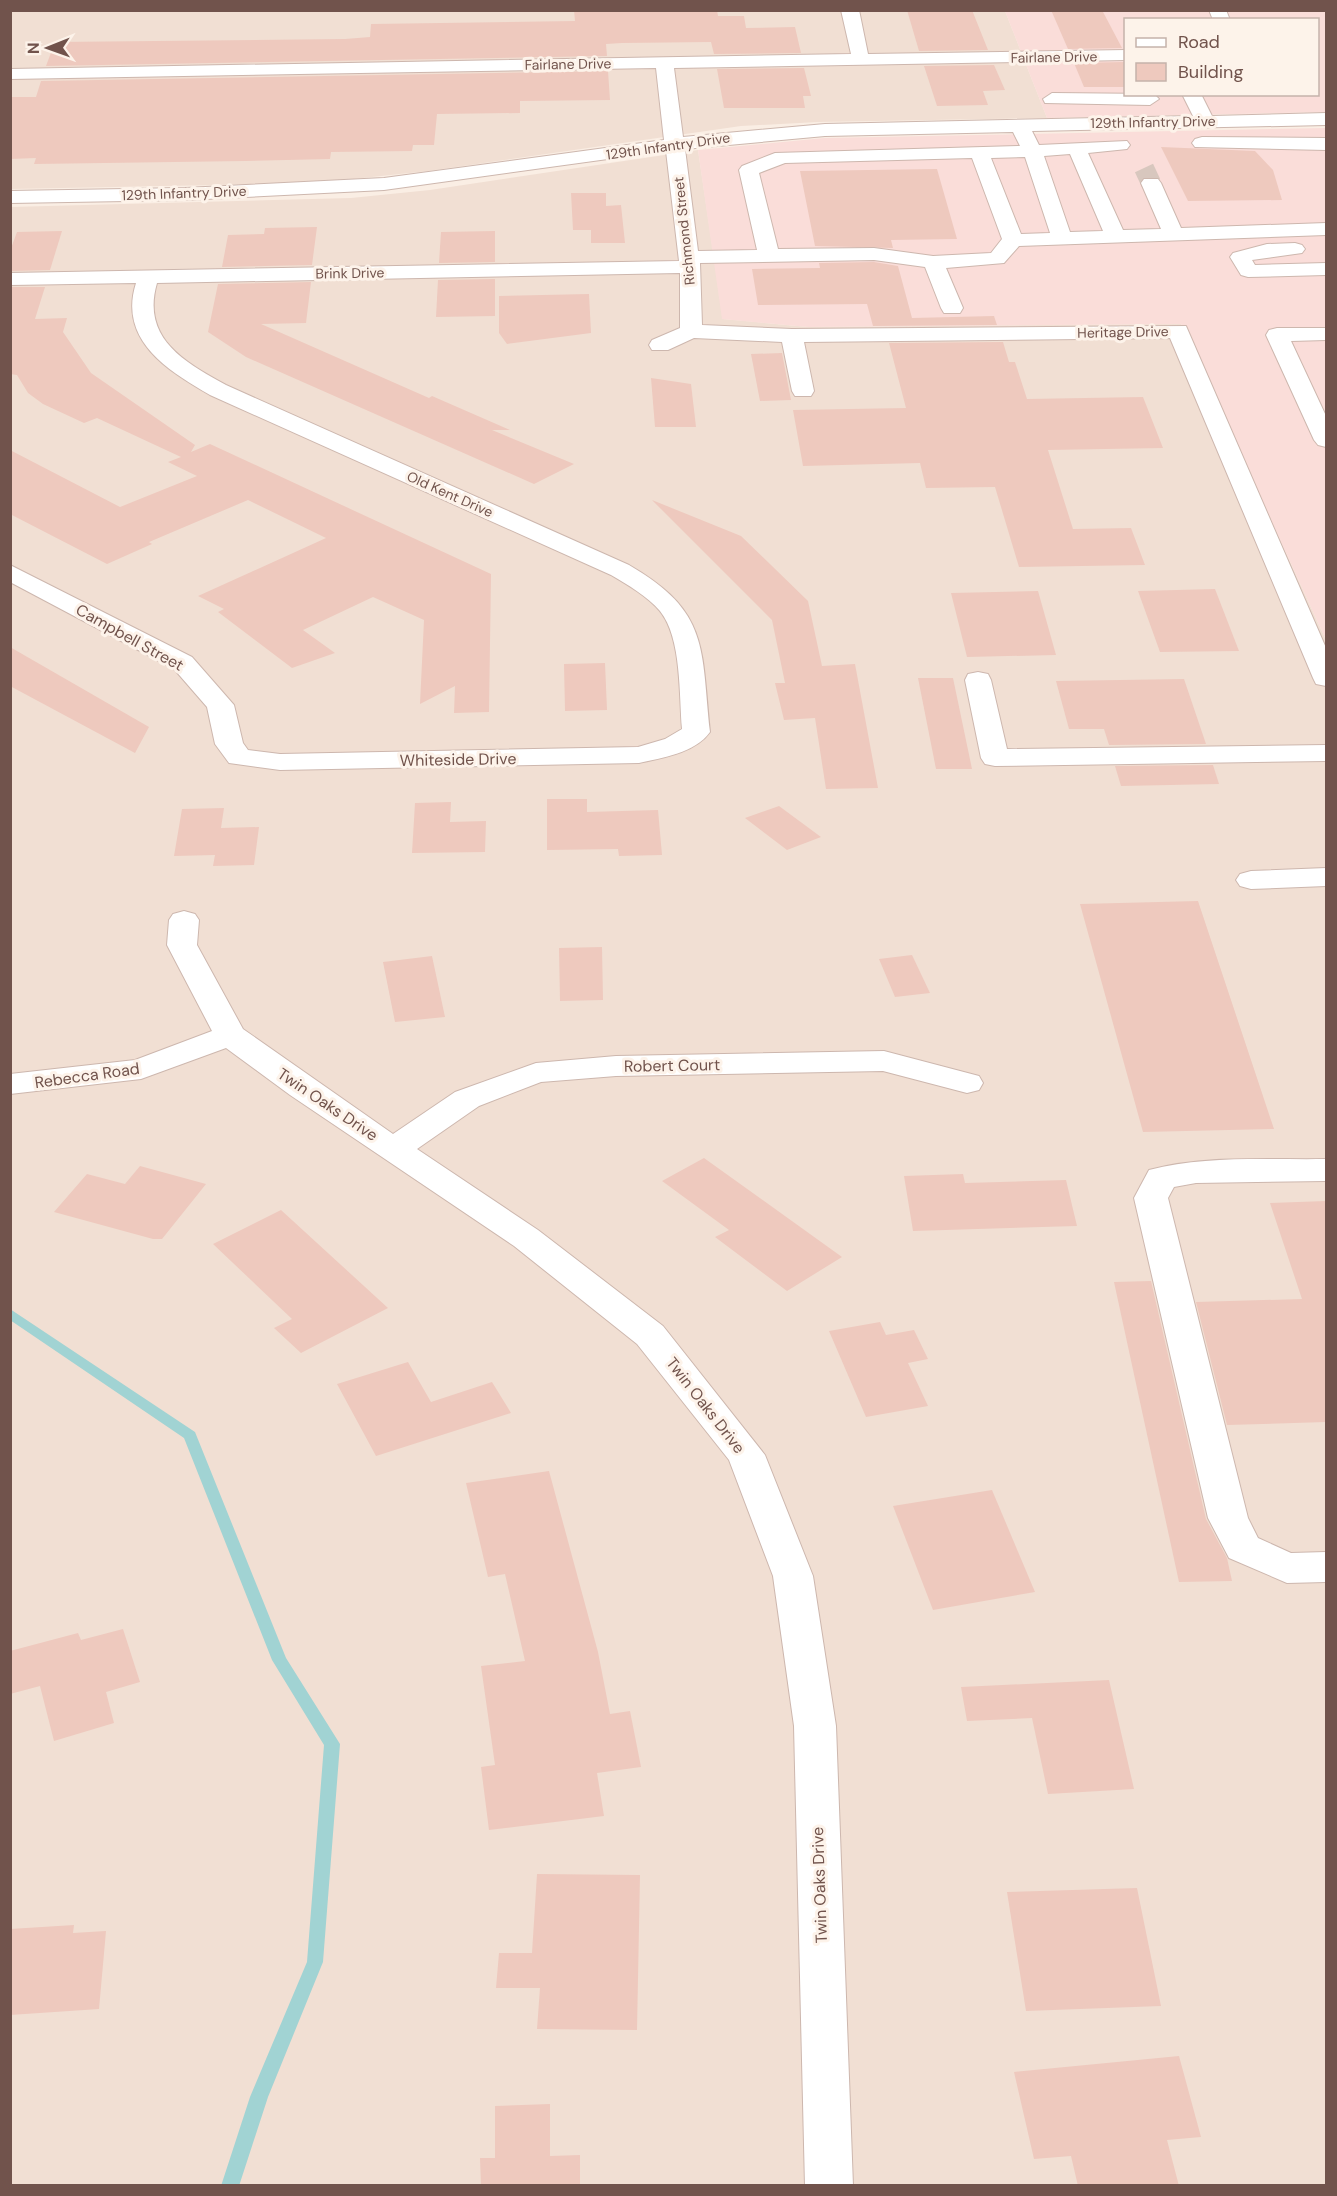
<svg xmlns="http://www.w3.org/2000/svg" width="1337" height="2196" font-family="'DM Sans',sans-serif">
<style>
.residential{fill:#f1dfd3}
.commercial{fill:#faddd9;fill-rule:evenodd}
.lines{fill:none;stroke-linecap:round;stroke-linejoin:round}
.stream{fill:#a1d3d3;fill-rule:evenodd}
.building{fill:#eec9be}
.minor-tunnel{stroke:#d8c7be;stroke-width:20;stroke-dasharray:20 10;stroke-linecap:butt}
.minor-casing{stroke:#cdb7ae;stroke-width:2}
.minor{fill:#fff;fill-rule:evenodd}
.labels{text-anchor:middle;stroke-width:6;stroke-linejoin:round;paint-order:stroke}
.far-street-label{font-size:14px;fill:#71534c;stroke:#fdf3ea}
.street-label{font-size:16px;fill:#71534c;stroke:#fdf3ea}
</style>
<rect width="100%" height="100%" fill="#faeee4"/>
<g class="residential">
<path d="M10,11H1005L1047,118L818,122L741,126L428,171L316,183L11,189Z"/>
<path d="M698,150L723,319L808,327L1181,324L1326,640V2185H11L10,207L351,198L430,190Z"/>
</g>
<g class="commercial">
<path d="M1005,11H1326V112L1047,118ZM1126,20H1318V94H1126Z"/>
<path d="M1326,128V640L1181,324L808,327L722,319L698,150L824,138Z"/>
</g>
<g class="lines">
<path class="stream" d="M10,1309L195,1432L286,1658L340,1744L323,1962L268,2097L239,2186H221L250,2097L307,1962L324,1745L272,1660L184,1438L10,1320Z"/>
</g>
<g class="building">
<path d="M574,10H717L718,16H744L746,28L795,27L801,53L714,54L711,42L622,43L606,44L607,56L46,66L55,42L345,39L370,37L371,24L575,21Z"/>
<path d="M907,10H972L988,50L919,51Z"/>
<path d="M1051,10H1102L1122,48L1068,49Z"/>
<path d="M1125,62V87H1084L1074,63Z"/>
<path d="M994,65L1005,90L983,91L988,105L937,106L924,66Z"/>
<path d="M804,68L811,96H803L805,108H724L717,69Z"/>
<path d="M608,71L610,100L520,101V113L437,114L434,145H413L412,151L331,152L330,159L245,161L34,164L36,158L10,159V97H36L41,81Z"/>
<path d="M1161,147L1255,151L1273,170L1282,200L1188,201Z"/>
<path d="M937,169L957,239L891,240L893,248L815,246L800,171Z"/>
<path d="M571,193H606V206L621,205L625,243H591V230H573Z"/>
<path d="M317,227L312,265L222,267L228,235L264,234L265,228Z"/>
<path d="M62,231L50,270L10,271V251L17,232Z"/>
<path d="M495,231V262L439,263L441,232Z"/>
<path d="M874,262L898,266L912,318L994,316L997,325L873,326L867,304L758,305L752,269L820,268L819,263Z"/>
<path d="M495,279V316L436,317L438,280Z"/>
<path d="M311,282L306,323L261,324L429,398L432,396L510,430H492L574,464L534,484L246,357L208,332L218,284Z"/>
<path d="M10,287H45L35,319L67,318L63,332L91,373L195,445L191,452L210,444L491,574L489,712L454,713L455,686L420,704L424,620L373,597L303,630L335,653L292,668L218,612L224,609L198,596L326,538L248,500L149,542L152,544L107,564L10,514V450L120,507L197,476L168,462L181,457L97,418L84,423L43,404L28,393L17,375L10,374Z"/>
<path d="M589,294L591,333L507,344L499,333V296Z"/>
<path d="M1003,342L1009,362H1015L1027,399L1143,397L1163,448L1048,450L1073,529L1131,528L1145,565L1019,567L995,487L926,488L920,463L803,466L793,410L906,408L889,343Z"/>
<path d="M782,353L791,400L760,401L751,354Z"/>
<path d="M651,378L691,384L696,427H655Z"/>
<path d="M652,500L741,536L808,601L822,666L855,664L878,788L826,789L815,718L784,720L775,683H785L772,620Z"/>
<path d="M1215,589L1239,651L1160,652L1138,591Z"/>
<path d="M1038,591L1056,655L967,657L951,593Z"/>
<path d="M10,647L149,727L135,753L10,686Z"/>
<path d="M605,663L607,710L565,711L564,664Z"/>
<path d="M918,678H953L972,769H936Z"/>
<path d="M1184,679L1206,744L1109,745L1104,729H1069L1056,681Z"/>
<path d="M1213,765L1219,784L1121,786L1115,766Z"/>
<path d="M547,799H587V812L658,810L662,855L619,856L618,849L547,850Z"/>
<path d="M451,802L450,822L486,821L485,852L412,853L415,803Z"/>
<path d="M779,806L821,837L787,850L745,818Z"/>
<path d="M224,808L221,828L259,827L254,865L213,866L215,855L174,856L182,809Z"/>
<path d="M1198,901L1274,1129L1143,1132L1080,904Z"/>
<path d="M602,947L603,1000L560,1001L559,948Z"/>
<path d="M912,955L930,993L895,997L879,959Z"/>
<path d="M432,956L445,1017L395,1022L383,962Z"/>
<path d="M704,1158L842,1257L787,1291L715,1237L729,1230L662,1181Z"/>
<path d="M140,1166L206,1184L162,1239H153L54,1212L87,1174L125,1184Z"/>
<path d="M963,1174L965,1183L1066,1180L1077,1226L913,1231L904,1176Z"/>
<path d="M1326,1201V1422L1227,1425L1196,1302L1302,1299L1270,1203Z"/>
<path d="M281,1210L388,1308L301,1353L274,1328L292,1319L213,1244Z"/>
<path d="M1151,1281L1206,1519L1227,1558L1232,1581L1179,1582L1114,1282Z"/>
<path d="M880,1322L886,1335L914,1330L928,1359L908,1363L928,1406L866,1417L829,1331Z"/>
<path d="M408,1362L431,1402L492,1382L511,1413L376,1456L337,1384Z"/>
<path d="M549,1471L598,1652L610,1714L630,1711L641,1767L597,1773L604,1816L489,1830L481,1767L495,1765L481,1666L525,1661L505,1574L488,1577L466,1483Z"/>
<path d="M992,1490L1035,1592L933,1610L893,1506Z"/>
<path d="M123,1629L140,1682L106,1692L114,1723L54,1741L40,1686L10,1694V1651L78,1633L81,1640Z"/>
<path d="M1109,1680L1134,1789L1048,1794L1032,1718L967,1721L961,1687Z"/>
<path d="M537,1874L640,1875L637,2030L537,2029L540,1988H496L499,1953H532Z"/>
<path d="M1137,1888L1161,2006L1026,2011L1007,1892Z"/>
<path d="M74,1925L73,1933L106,1931L99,2009L10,2015V1929Z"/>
<path d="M1179,2056L1201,2137L1167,2140L1179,2186H1078L1071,2156L1034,2159L1014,2072Z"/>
<path d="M550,2104V2156L580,2155V2186H481L480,2158H495V2106Z"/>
</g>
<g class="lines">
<path class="minor-tunnel" d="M1144,168L1151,183"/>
<defs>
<g id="minor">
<path d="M841,10H859L868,54L1126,50V60L674,68L683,137L825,124L1193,116L1182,94H1201L1212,116L1326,113V125L1032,131L1039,145L1127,141L1130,145L1127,149L1088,153L1123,230L1161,229L1141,183L1144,179H1158L1161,183L1181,228L1326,223V235L1019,246L1004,263L946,268L963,308L960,313H944L941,308L925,267L874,260L700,263L702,325L792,329L1186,326L1326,648V686L1316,684L1313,678L1170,338L804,342L814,391L811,396H795L792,391L782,342L694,338L668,350H652L649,345L652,340L680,328V273L157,283C141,338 184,362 226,385L629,565C710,612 701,648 710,732C695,753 662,758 639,763L280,770L229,763L215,744L207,707L174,669L10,582V565L192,657L234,705L243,743L248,750L280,754L638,747L665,739L682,729C679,696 682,638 660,611C647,596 628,585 611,575L210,395C167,370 118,340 136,283L10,285V273L679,261L666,151L384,190L185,200L10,203V191L185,188L384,178L664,140L656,68L10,79V69L851,54ZM1013,132L1020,146L775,153L742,166L739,170L757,250L698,251L685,149L825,136ZM1070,154L1103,231L1070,232L1044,156ZM1025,157L1050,233L1021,234L991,158ZM972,158L1002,239L991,253L933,256L874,248L778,249L759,173L785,163Z"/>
<path d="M1209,10H1226L1230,20H1213Z"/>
<path d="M1052,93L1154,94L1159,99L1150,105L1045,103L1043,99Z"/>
<path d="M1202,137L1326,138V150L1195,147L1192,143L1195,139Z"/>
<path d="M1295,243L1302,245L1305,249L1302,253L1252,260L1255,265L1326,263V275L1248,277L1241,275L1230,257L1233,253L1267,244Z"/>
<path d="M1277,328H1326V340L1291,341L1326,416V447L1318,445L1314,440L1266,335L1269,330Z"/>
<path d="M978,672L988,674L991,680L1007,749L1326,745V761L995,766L985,764L981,758L965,680L968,674Z"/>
<path d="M1326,868V886L1251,889L1240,886L1236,880L1240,874L1251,871Z"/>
<path d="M184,911L195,914L199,920L197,945L243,1029L393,1134L455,1092L536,1063L616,1056L884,1051L979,1076L983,1083L979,1090L967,1093L883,1071L616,1076L541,1082L479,1106L417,1149L538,1230L663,1326L765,1455L813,1576L836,1726L853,2186H805L794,1726L773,1576L729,1460L637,1344L514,1246L290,1095L226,1048L141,1079L10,1094V1074L135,1060L212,1031L167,945L169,920L173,914Z"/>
<path d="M1326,1159V1181L1196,1183L1174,1187L1168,1198L1248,1518L1258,1538L1291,1553L1326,1552V1582L1287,1583L1229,1558L1208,1518L1134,1198L1149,1170C1206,1155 1267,1160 1326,1159Z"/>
</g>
</defs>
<use href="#minor" class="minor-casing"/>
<use href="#minor" class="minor"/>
</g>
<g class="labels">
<g class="far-street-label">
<text transform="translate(1054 57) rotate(-1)" y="5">Fairlane Drive</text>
<text transform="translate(568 64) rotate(-1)" y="5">Fairlane Drive</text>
<text transform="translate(1153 122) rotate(-1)" y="5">129th Infantry Drive</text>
<text transform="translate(668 146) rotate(-8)" y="5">129th Infantry Drive</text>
<text transform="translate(184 193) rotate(-2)" y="5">129th Infantry Drive</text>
<text transform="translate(684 231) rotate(-96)" y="5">Richmond Street</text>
<text transform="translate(350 273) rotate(-1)" y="5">Brink Drive</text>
<text transform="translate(1123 332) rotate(-1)" y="5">Heritage Drive</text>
<text transform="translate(450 494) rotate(24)" y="5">Old Kent Drive</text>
</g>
<g class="street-label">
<text transform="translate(130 637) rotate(29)" y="6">Campbell Street</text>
<text transform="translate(458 759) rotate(-1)" y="6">Whiteside Drive</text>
<text transform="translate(672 1065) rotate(-1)" y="6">Robert Court</text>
<text transform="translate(87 1075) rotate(-8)" y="6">Rebecca Road</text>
<text transform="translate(328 1104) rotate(34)" y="6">Twin Oaks Drive</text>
<text transform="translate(706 1405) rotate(52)" y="6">Twin Oaks Drive</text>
<text transform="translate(819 1885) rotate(-92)" y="6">Twin Oaks Drive</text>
</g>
</g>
<rect width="1337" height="2196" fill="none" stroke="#71534c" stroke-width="24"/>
<rect x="1124" y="18" width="195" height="78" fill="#fdf3ea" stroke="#c5b3ab" stroke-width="1.5"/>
<rect x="1136" y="38" width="30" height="9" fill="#ffffff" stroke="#c5b3ab" stroke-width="1.5"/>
<text x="1178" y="48" font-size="18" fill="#71534c">Road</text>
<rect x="1136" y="63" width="30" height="18" fill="#eec9be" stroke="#c5b3ab" stroke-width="1.5"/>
<text x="1178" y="78" font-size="18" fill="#71534c">Building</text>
<g transform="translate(48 48) rotate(269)" stroke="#fdf3ea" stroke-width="4.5" paint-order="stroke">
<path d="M0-4.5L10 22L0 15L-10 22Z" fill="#71534c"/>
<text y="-9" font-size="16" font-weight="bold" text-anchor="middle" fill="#71534c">N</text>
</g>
</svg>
